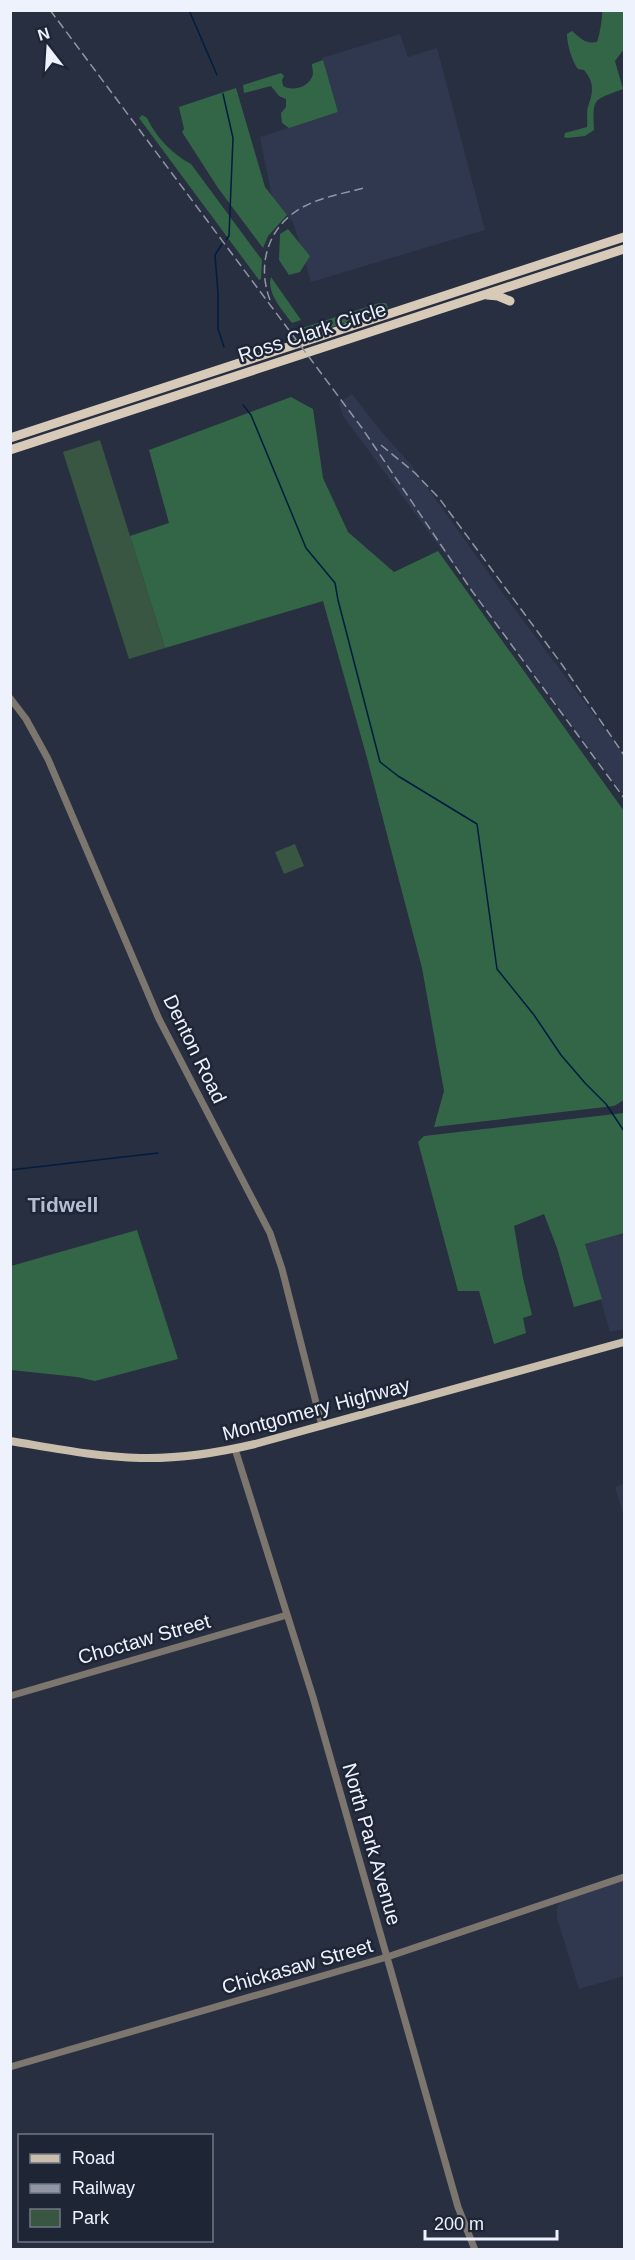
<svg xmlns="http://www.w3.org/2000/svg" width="635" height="2260" font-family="Helvetica,sans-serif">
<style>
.built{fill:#2f384e}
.green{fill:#395642}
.forest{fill:#336646}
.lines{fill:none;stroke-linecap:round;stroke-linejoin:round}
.stream{stroke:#001d40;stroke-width:1.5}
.tertiary{stroke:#7c766e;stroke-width:7}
.primary{stroke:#c9bdac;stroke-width:8}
.trunk{stroke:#d8cab8;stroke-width:9}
.rail{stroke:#9096a4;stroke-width:1.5;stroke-dasharray:9 4.5;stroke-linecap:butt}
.labels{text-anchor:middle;stroke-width:5;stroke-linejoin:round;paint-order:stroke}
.street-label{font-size:20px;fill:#edf2fd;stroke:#1e2535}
.neighbourhood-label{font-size:21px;font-weight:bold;fill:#b4bed3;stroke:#1e2535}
</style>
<rect width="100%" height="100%" fill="#282f40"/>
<g class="built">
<path d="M400,34L408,57L437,48L485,230L311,282L293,222L272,197L260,137L338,112L322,58Z"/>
<path d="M352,394L380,430L412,466L502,592L624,755V796L343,416L339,403Z"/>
<path d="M624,1233V1329L610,1332L585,1244Z"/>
<path d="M624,1484V1516L615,1487Z"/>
<path d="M624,1880V1976L579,1989L557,1918V1907L561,1901Z"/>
</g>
<g class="green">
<path d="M100,440L165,648L129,659L63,452Z"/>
<path d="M295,844L304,866L284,874L275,852Z"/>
</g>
<g class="forest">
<path d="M602,11H624V49L615,61L623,89C592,101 593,97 594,130L585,136L567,138L564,137L565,133L587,127C588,120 586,112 588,107C593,92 595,83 584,70L578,69C572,61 567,45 567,34L572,31C580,38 585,44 597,42C599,38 603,16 602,11Z"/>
<path d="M323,60L338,112L289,128L282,123L281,113L286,107V99L279,96L271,86L244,93L243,85L281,73L284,76L282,80L283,86C293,92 310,87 313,74C313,71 312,67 312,64Z"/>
<path d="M236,88L265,187L287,215L268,236L263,248L218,188L182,132L184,129L179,107Z"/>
<path d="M142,115L147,118C156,137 172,154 191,164L262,260L261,279L259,280L139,118Z"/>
<path d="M288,229L310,256L300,272L289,275L279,260L280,234Z"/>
<path d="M271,277L301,320L292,323C283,311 266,292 271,277Z"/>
<path d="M379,303H386L388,307L386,310L300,337L296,330Z"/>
<path d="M291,397L313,409L323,478L348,532L394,572L438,551L624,811V1100L614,1106L434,1127L444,1091L422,968L367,758L323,601L165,648L130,536L169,523L149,450Z"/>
<path d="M624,1113V1233L585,1244L602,1299L574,1307L557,1248L544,1214L514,1226L523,1278L532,1315L523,1318L526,1333L494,1344L479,1291H458L418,1142L424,1136Z"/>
<path d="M137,1230L178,1359L95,1381L77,1377L11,1370V1266Z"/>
</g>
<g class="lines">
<g class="stream">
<path d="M189,10L217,75"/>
<path d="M223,94L233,138L229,236L226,240"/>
<path d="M222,244L215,255L218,293V329L224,347"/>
<path d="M243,405L251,415L306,548L335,583L338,600L380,762L398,776L477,824L497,969L534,1015L561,1055L585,1083L606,1104L624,1131"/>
<path d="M10,1170L158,1153"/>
</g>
<g class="tertiary">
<path d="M10,698L26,719L48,759L159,1019L270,1233L282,1269L322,1426"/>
<path d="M235,1449L313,1697L458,2207L475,2250"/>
<path d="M10,1696L287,1615"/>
<path d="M10,2067L387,1957L624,1877"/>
</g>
<path class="primary" d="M10,1441C53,1448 97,1457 140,1458C179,1459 217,1453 255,1444L624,1342"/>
<g class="trunk">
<path d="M487,295L498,296L510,301"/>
<path d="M10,438L624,237"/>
<path d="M10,450L624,249"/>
</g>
<g class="rail">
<path d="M50,10L362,428L472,591L624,798"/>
<path d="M270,300C256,263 269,224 305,206C324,196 347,193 367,187"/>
<path d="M381,445L415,473L439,498L563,666L624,755"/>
</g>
</g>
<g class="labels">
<g class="street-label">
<text transform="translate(312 332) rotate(-18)" y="7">Ross Clark Circle</text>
<text transform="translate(195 1049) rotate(64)" y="7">Denton Road</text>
<text transform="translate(316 1409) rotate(-15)" y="7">Montgomery Highway</text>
<text transform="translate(144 1639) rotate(-16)" y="7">Choctaw Street</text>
<text transform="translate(372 1844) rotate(74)" y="7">North Park Avenue</text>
<text transform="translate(297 1966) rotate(-16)" y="7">Chickasaw Street</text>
</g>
<g class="neighbourhood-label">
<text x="63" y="1212">Tidwell</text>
</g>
</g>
<rect width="635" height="2260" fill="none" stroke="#edf2fd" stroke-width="24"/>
<rect x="18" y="2134" width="195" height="108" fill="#1e2535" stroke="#717785" stroke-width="1.5"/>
<rect x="30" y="2154" width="30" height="9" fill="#c9bdac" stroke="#717785" stroke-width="1.5"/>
<text x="72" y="2164" font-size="18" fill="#edf2fd">Road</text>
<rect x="30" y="2184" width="30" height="9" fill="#9096a4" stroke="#717785" stroke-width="1.5"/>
<text x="72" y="2194" font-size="18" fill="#edf2fd">Railway</text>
<rect x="30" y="2209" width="30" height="18" fill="#395642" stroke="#717785" stroke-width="1.5"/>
<text x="72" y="2224" font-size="18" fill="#edf2fd">Park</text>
<g transform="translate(48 48) rotate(343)" stroke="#1e2535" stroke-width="4.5" paint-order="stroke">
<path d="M0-4.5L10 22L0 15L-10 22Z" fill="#edf2fd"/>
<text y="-9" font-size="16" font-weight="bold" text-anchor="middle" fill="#edf2fd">N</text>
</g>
<path d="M425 2230v9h132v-9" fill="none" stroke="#edf2fd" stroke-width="3"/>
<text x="434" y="2230" font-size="18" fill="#edf2fd" stroke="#1e2535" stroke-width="4.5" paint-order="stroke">200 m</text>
</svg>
